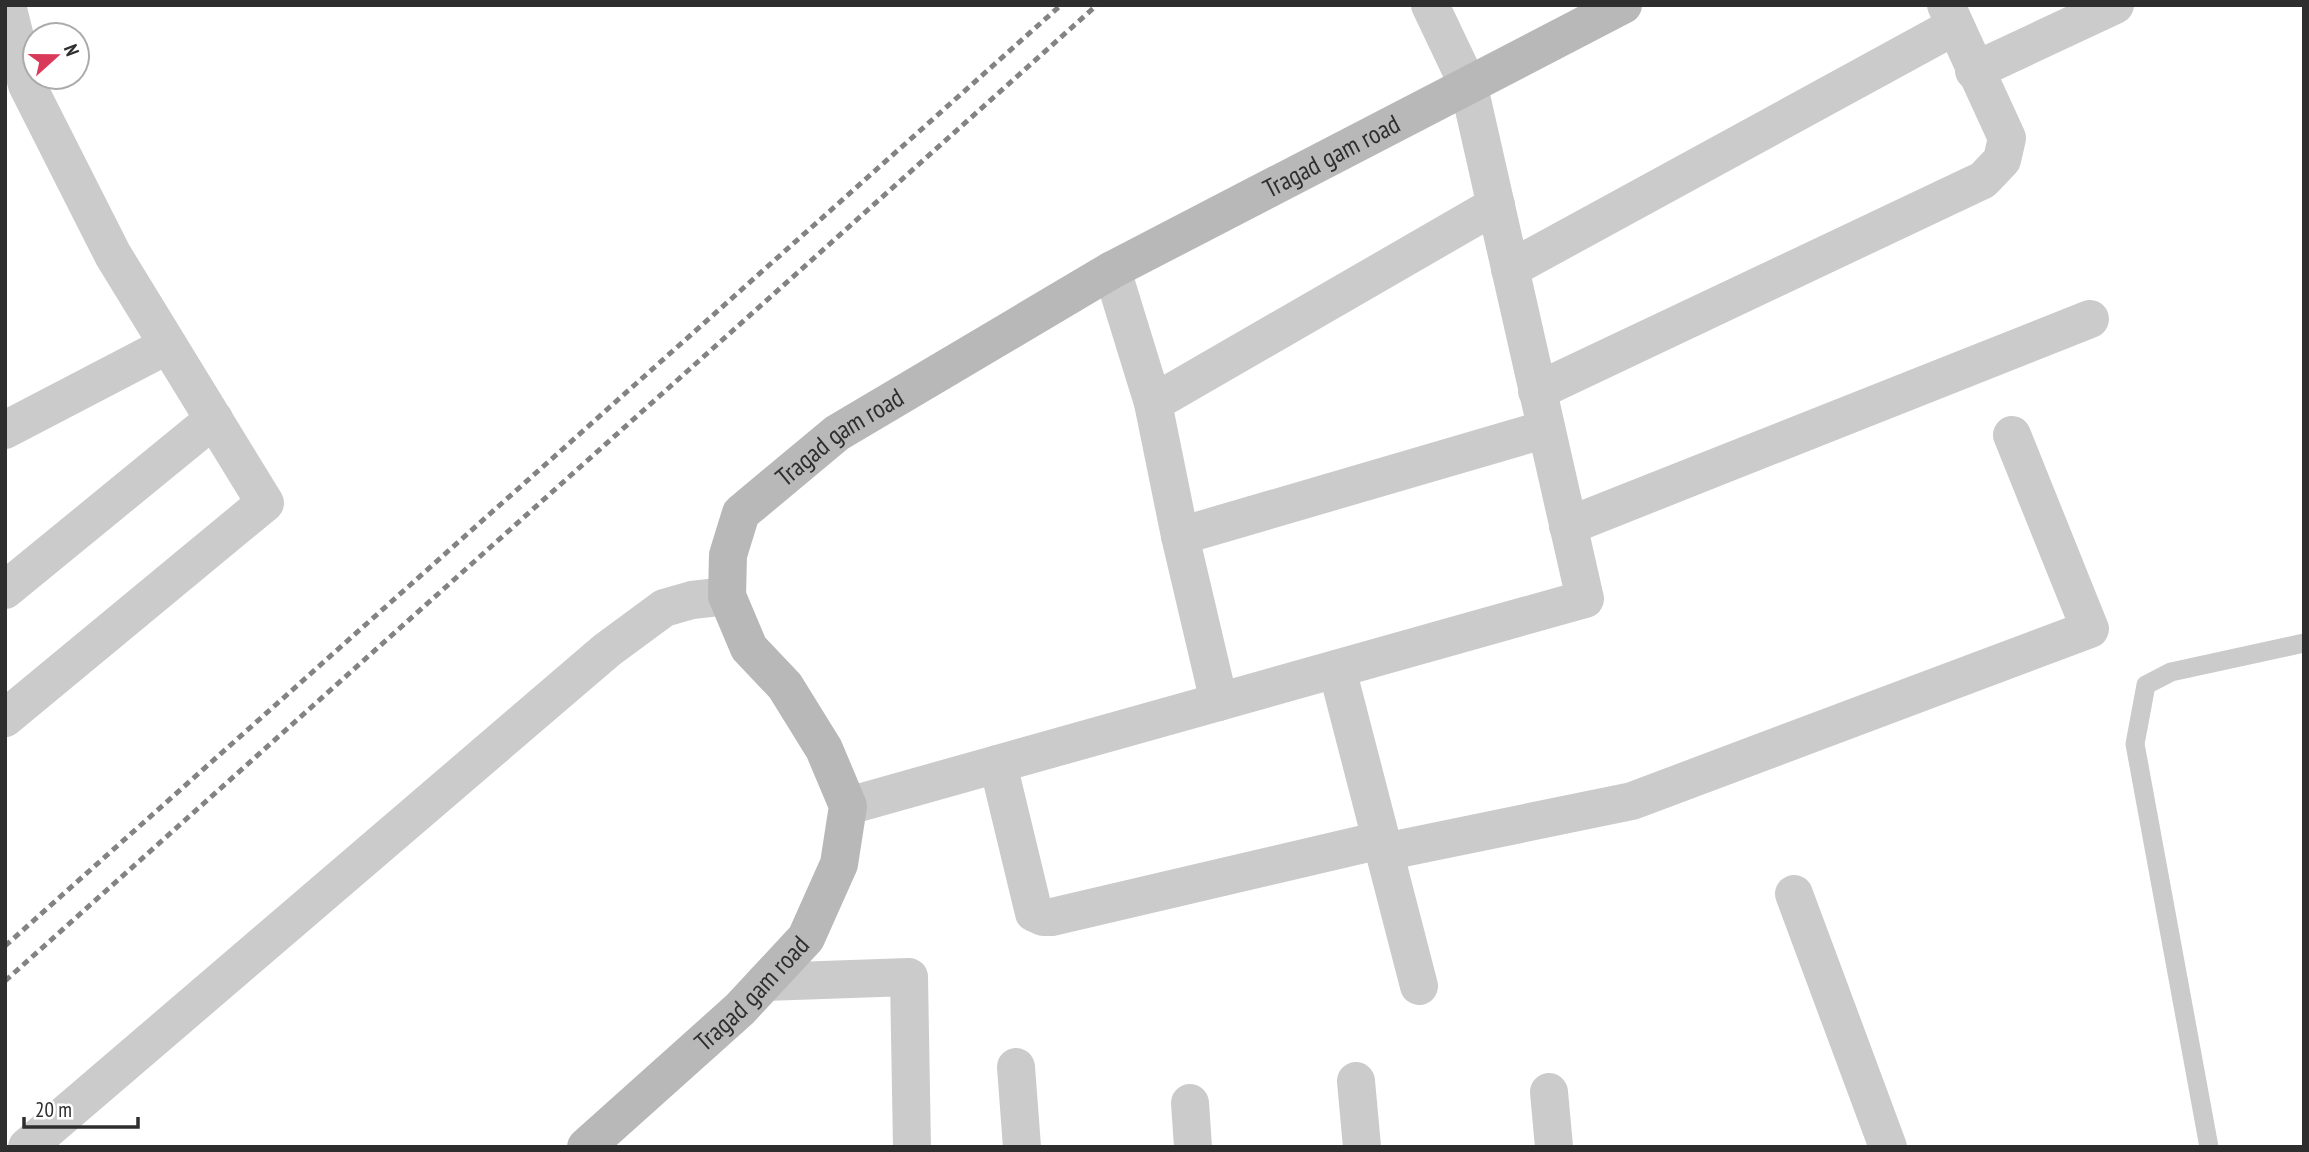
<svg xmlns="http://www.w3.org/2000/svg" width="2309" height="1152" font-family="'PT Sans Narrow',sans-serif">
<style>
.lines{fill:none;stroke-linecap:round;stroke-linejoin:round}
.lane{stroke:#cbcbcb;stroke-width:19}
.street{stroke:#cbcbcb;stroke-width:38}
.secondary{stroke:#b8b8b8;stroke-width:38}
.rail{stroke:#838383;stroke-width:5;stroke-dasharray:7 5;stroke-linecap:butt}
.labels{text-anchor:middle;stroke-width:7;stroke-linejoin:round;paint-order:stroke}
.street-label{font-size:26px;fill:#2e2e2e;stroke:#fff}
</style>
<rect width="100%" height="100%" fill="#fff"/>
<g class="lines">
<path class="lane" d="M2209,1147L2135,744L2146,685L2171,672L2304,643"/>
<g class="street">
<path d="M1974,71L2115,5"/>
<path d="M1510,269L1955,26"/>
<path d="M1112,270L1153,403L1180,536L1219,702"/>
<path d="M1537,391L1983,180L2002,160L2007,138L1946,5"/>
<path d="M1153,403L1496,205"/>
<path d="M5,430L168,345"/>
<path d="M1568,526L2090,319"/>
<path d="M1180,536L1546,429"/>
<path d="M5,590L214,419"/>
<path d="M1337,669L1419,986"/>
<path d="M5,718L265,503L113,255L27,85L7,5"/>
<path d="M998,764L1034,913L1043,917H1052L1381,840"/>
<path d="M848,806L1585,599L1469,87L1430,5"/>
<path d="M1384,852L1632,801L2090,629L2012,435"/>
<path d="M1794,894L1888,1147"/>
<path d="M765,982L909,977L912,1147"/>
<path d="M1016,1067L1022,1147"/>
<path d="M1356,1081L1362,1147"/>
<path d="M1549,1092L1554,1147"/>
<path d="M1190,1103L1193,1147"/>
<path d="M27,1147L607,650L664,608L692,600L727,596"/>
</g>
<path class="secondary" id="s1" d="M586,1147L740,1009L806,938L839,864L848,806L824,749L785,686L749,648L727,596L728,555L741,513L837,433L1112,270L1623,5"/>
<g class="rail">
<path d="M5,946L1061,5"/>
<path d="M5,981L1097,5"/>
</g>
</g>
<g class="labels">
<g class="street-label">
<text dy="9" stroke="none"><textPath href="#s1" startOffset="1465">Tragad gam road</textPath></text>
<text dy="9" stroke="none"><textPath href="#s1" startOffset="898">Tragad gam road</textPath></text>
<text dy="9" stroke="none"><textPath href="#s1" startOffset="226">Tragad gam road</textPath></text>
</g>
</g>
<rect width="2309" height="1152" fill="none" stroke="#2e2e2e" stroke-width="14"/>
<g transform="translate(56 56) rotate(69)"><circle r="33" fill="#ffffff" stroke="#ababab" stroke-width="2"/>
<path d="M0-5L12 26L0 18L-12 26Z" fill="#da3a5a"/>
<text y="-10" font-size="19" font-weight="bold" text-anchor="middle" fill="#2e2e2e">N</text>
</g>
<path d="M24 1117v10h114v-10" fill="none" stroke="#2e2e2e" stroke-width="3.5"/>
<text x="35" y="1117" font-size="21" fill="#2e2e2e" stroke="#ffffff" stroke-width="5" paint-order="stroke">20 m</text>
</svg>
